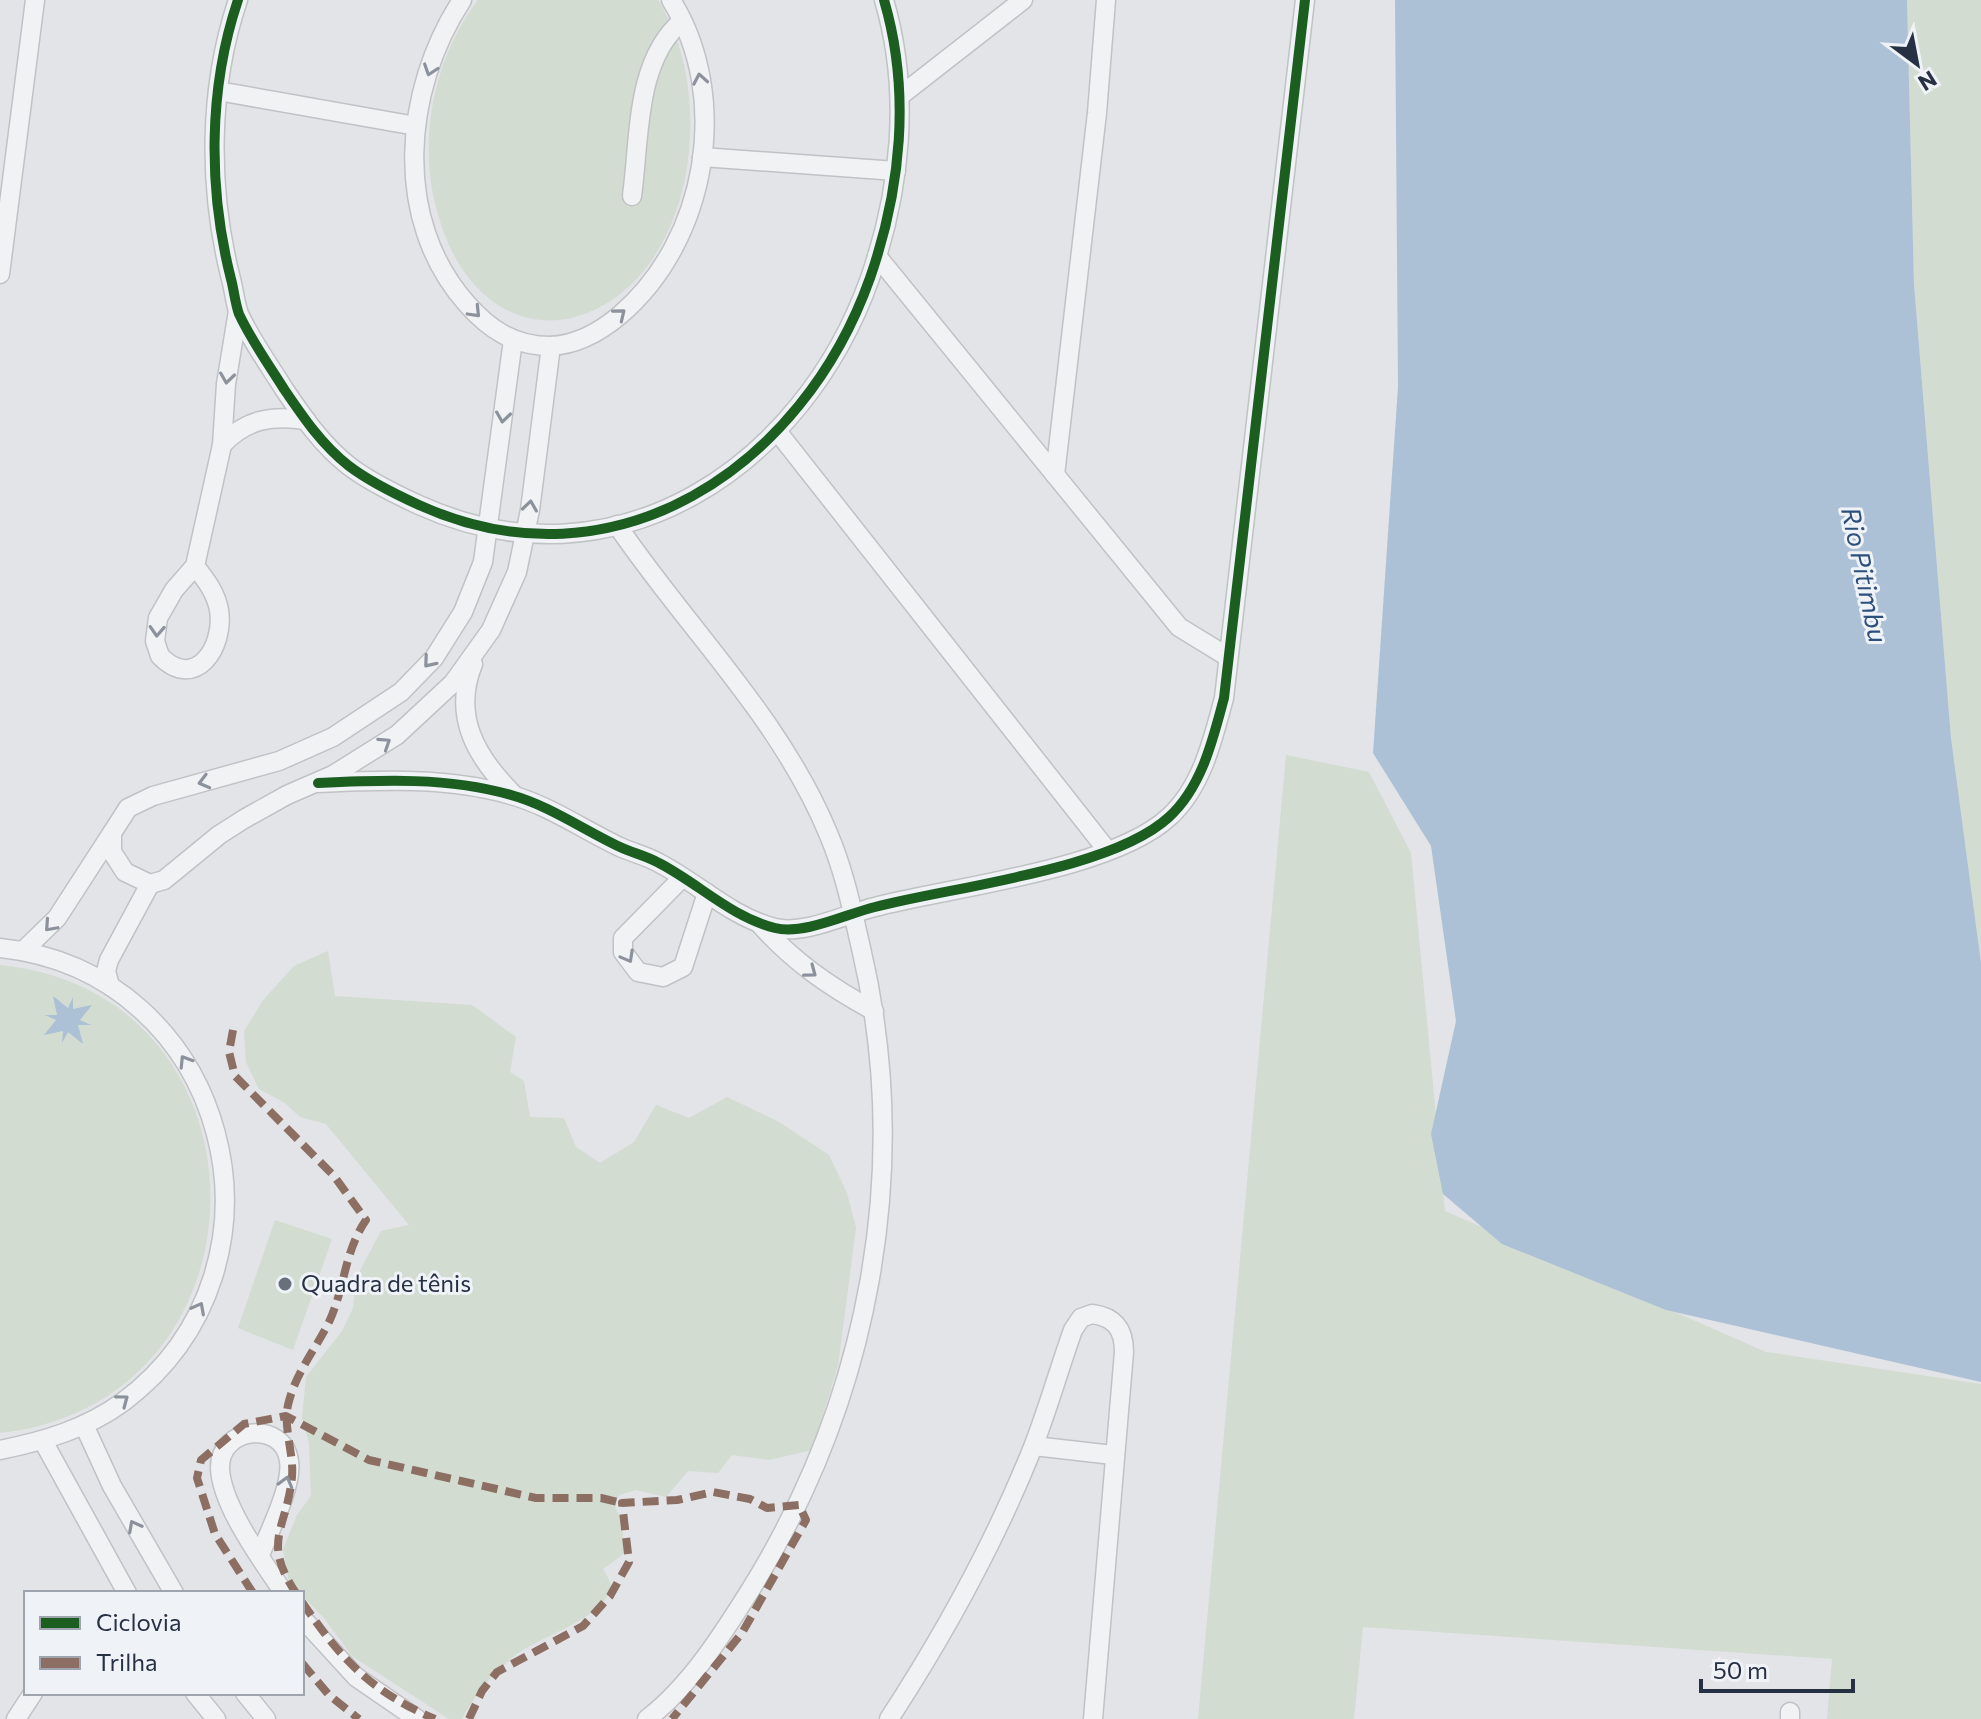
<svg xmlns="http://www.w3.org/2000/svg" width="1981" height="1719" font-family="Commissioner,sans-serif">
<style>
.green{fill:#d2dcd1}
.water{fill:#adc1d6}
.lines{fill:none;stroke-linecap:round;stroke-linejoin:round}
.street-casing{stroke:#c0c2c5;stroke-width:21}
.street{stroke:#f1f2f4;stroke-width:18}
.quiet{stroke:#8d6e63;stroke-width:8;stroke-dasharray:16 8;stroke-linecap:butt}
.cycleway-casing{stroke:#eff2f7;stroke-width:15}
.cycleway{stroke:#1b5e20;stroke-width:10}
.oneway{stroke:#8c929c}
.poi-dot{fill:#68707c;stroke:#eff2f7;stroke-width:3}
.labels{text-anchor:middle;stroke-width:6;stroke-linejoin:round;paint-order:stroke}
.poi-label{font-size:24px;fill:#263143;stroke:#eff2f7;text-anchor:start}
.water-label{font-size:26px;font-style:italic;fill:#2c507b;stroke:#eff2f7}
</style>
<rect width="100%" height="100%" fill="#e2e4e7"/>
<g class="green">
<path d="M478,0H658C716,90 698,269 587,313C555,326 523,322 495,303C458,277 440,232 432,189C421,124 438,52 478,0Z"/>
<path d="M1907,0H1981V963L1951,738L1914,284Z"/>
<path d="M1286,755L1369,772L1411,853L1445,1211L1766,1352L1981,1384V1719H1827L1832,1659L1363,1627L1354,1719H1198Z"/>
<path d="M328,951L335,996L472,1005L516,1037L510,1072L524,1081L530,1117L564,1118L576,1147L600,1163L634,1142L656,1105L689,1118L727,1097L779,1122L829,1155L847,1193L856,1228L838,1366L812,1450L769,1460L732,1455L718,1473L688,1471L666,1497L636,1490L619,1495L615,1507L621,1519L625,1553L603,1569C607,1576 613,1584 610,1592C596,1622 537,1637 513,1657C492,1674 474,1696 462,1719H449L352,1656L324,1618L289,1582L283,1549L297,1515L311,1496L309,1443L302,1418L306,1377L342,1331L353,1308L356,1278L381,1231L409,1225L326,1124L300,1117L285,1103L259,1089L246,1062L244,1031L263,1000L294,966Z"/>
<path d="M0,965C281,993 280,1402 0,1433Z"/>
<path d="M275,1220L332,1239L293,1350L238,1328Z"/>
</g>
<g class="water">
<path d="M1395,0H1907L1914,284L1951,738L1981,963V1382L1666,1310L1502,1244L1443,1194L1431,1134L1456,1021L1431,846L1373,753L1398,387Z"/>
<path d="M53,996L68,1008L73,997V1009L92,1005L80,1020L91,1025H78L83,1044L68,1032L62,1043L63,1031L44,1035L56,1020L45,1015H57Z"/>
</g>
<g class="lines">
<defs>
<g id="street">
<path d="M238,0C208,89 208,189 231,279C234,290 235,303 239,314C251,340 269,365 284,389C303,417 322,445 349,466C370,482 395,494 419,505C615,594 803,467 870,278C901,189 911,92 884,0"/>
<path d="M462,0C403,90 392,220 467,304C489,329 514,346 550,346C576,345 600,332 620,315C707,241 732,97 671,0"/>
<path d="M218,91L416,126"/>
<path d="M900,96L1023,0"/>
<path d="M702,157L896,171"/>
<path d="M632,196C640,138 635,61 682,21"/>
<path d="M877,256L1179,627L1228,657"/>
<path d="M0,274L35,0"/>
<path d="M513,340L483,562L463,612L434,658L401,692L333,737L279,761L153,796L128,808L112,833V852L125,872L150,884L164,880L219,835L244,819L287,795L333,775L397,735L453,683L491,630L517,572L530,510L551,346"/>
<path d="M777,431L1107,850"/>
<path d="M222,445C246,419 272,415 306,420"/>
<path d="M1055,475L1097,113L1106,0"/>
<path d="M617,525C686,627 780,717 828,833C844,870 852,909 861,948C913,1169 869,1398 751,1589C722,1635 690,1686 647,1719"/>
<path d="M195,566C206,580 216,593 219,610C225,647 195,692 160,656L155,641L158,618L174,590L195,566L222,445L226,384L238,311"/>
<path d="M473,664C452,716 476,757 513,794"/>
<path d="M318,783C382,780 448,777 511,795C548,805 584,830 620,847C633,853 647,856 659,863C698,883 731,917 775,928C805,935 846,914 875,907C951,887 1112,870 1169,817C1202,787 1213,739 1224,698L1305,0"/>
<path d="M682,878L623,938V952L638,972L663,977L683,967L707,893"/>
<path d="M759,923C792,961 830,987 874,1011"/>
<path d="M0,948C228,972 306,1265 123,1402C86,1429 44,1441 0,1450"/>
<path d="M23,951L57,918L112,833"/>
<path d="M110,986L106,971L109,960L150,884"/>
<path d="M84,1425L112,1486L174,1593"/>
<path d="M43,1441L127,1593"/>
<path d="M1034,1446L1113,1455"/>
<path d="M260,1555C269,1532 293,1485 289,1461C284,1420 219,1426 220,1468C221,1505 263,1562 284,1593"/>
<path d="M302,1618L356,1677L417,1719"/>
<path d="M195,1693L216,1719"/>
<path d="M245,1693L266,1719"/>
<path d="M16,1719L33,1693"/>
<path d="M889,1719C945,1633 995,1542 1033,1447C1048,1409 1059,1369 1073,1330L1081,1318L1092,1314C1115,1317 1124,1329 1124,1352L1093,1719"/>
<path d="M1790,1719V1712"/>
</g>
</defs>
<use href="#street" class="street-casing"/>
<use href="#street" class="street"/>
<g class="quiet">
<path d="M233,1030L229,1052L235,1076L334,1176L366,1220C344,1252 345,1288 329,1322C315,1350 295,1374 288,1405C283,1428 294,1453 292,1477C287,1529 261,1541 296,1593"/>
<path d="M253,1593L215,1534L197,1478L201,1460L244,1424L286,1416L369,1460L536,1498H601L622,1503"/>
<path d="M302,1602C341,1659 370,1691 435,1719"/>
<path d="M302,1663L329,1695L359,1719"/>
<path d="M469,1719L482,1691L497,1672L583,1626L610,1596L629,1562L622,1503L677,1500L713,1492L750,1499L767,1508L799,1505L806,1520L742,1633L672,1719"/>
</g>
<defs>
<g id="cycleway">
<path d="M238,0C208,89 208,189 231,279C234,290 235,303 239,314C251,340 269,365 284,389C303,417 322,445 349,466C370,482 395,494 419,505C615,594 803,467 870,278C901,189 911,92 884,0"/>
<path d="M318,783C382,780 448,777 511,795C548,805 584,830 620,847C633,853 647,856 659,863C698,883 731,917 775,928C805,935 846,914 875,907C951,887 1112,870 1169,817C1202,787 1213,739 1224,698L1305,0"/>
</g>
</defs>
<use href="#cycleway" class="cycleway-casing"/>
<use href="#cycleway" class="cycleway"/>
</g>
<defs><path id="oneway-chevron" d="M-2-3.5L2.5 0L-2 3.5" fill="none" stroke-width="1.6" stroke-linecap="round" stroke-linejoin="round" transform="scale(2)"/></defs>
<g class="oneway">
<use href="#oneway-chevron" transform="translate(430 70) rotate(109)"/>
<use href="#oneway-chevron" transform="translate(700 79) rotate(-100)"/>
<use href="#oneway-chevron" transform="translate(475 312) rotate(46)"/>
<use href="#oneway-chevron" transform="translate(620 314) rotate(-39)"/>
<use href="#oneway-chevron" transform="translate(227 378) rotate(98)"/>
<use href="#oneway-chevron" transform="translate(503 417) rotate(98)"/>
<use href="#oneway-chevron" transform="translate(530 506) rotate(-82)"/>
<use href="#oneway-chevron" transform="translate(157 631) rotate(93)"/>
<use href="#oneway-chevron" transform="translate(429 662) rotate(130)"/>
<use href="#oneway-chevron" transform="translate(385 743) rotate(-33)"/>
<use href="#oneway-chevron" transform="translate(204 782) rotate(165)"/>
<use href="#oneway-chevron" transform="translate(50 926) rotate(132)"/>
<use href="#oneway-chevron" transform="translate(628 957) rotate(61)"/>
<use href="#oneway-chevron" transform="translate(811 972) rotate(37)"/>
<use href="#oneway-chevron" transform="translate(185 1061) rotate(-122)"/>
<use href="#oneway-chevron" transform="translate(199 1308) rotate(-62)"/>
<use href="#oneway-chevron" transform="translate(123 1400) rotate(-37)"/>
<use href="#oneway-chevron" transform="translate(286 1482) rotate(-75)"/>
<use href="#oneway-chevron" transform="translate(134 1526) rotate(-118)"/>
</g>
<circle class="poi-dot" cx="285" cy="1284" r="8"/>
<g class="labels">
<g class="poi-label">
<text x="301" y="1292">Quadra de tênis</text>
</g>
<g class="water-label">
<text transform="translate(1864 575) rotate(78)" y="9">Rio Pitimbu</text>
</g>
</g>
<rect x="24" y="1591" width="280" height="104" fill="#eff2f7" stroke="#9fa5af" stroke-width="2"/>
<rect x="40" y="1617" width="40" height="12" fill="#1b5e20" stroke="#9fa5af" stroke-width="2"/>
<text x="96" y="1631" font-size="24" fill="#263143">Ciclovia</text>
<rect x="40" y="1657" width="40" height="12" fill="#8d6e63" stroke="#9fa5af" stroke-width="2"/>
<text x="96" y="1671" font-size="24" fill="#263143">Trilha</text>
<g transform="translate(1917 64) rotate(148)" stroke="#eff2f7" stroke-width="6" paint-order="stroke">
<path d="M0-6L14 30L0 20L-14 30Z" fill="#263143"/>
<text y="-12" font-size="22" font-weight="bold" text-anchor="middle" fill="#263143">N</text>
</g>
<path d="M1701 1679v12h152v-12" fill="none" stroke="#263143" stroke-width="4"/>
<text x="1713" y="1679" font-size="24" fill="#263143" stroke="#eff2f7" stroke-width="6" paint-order="stroke">50 m</text>
</svg>
